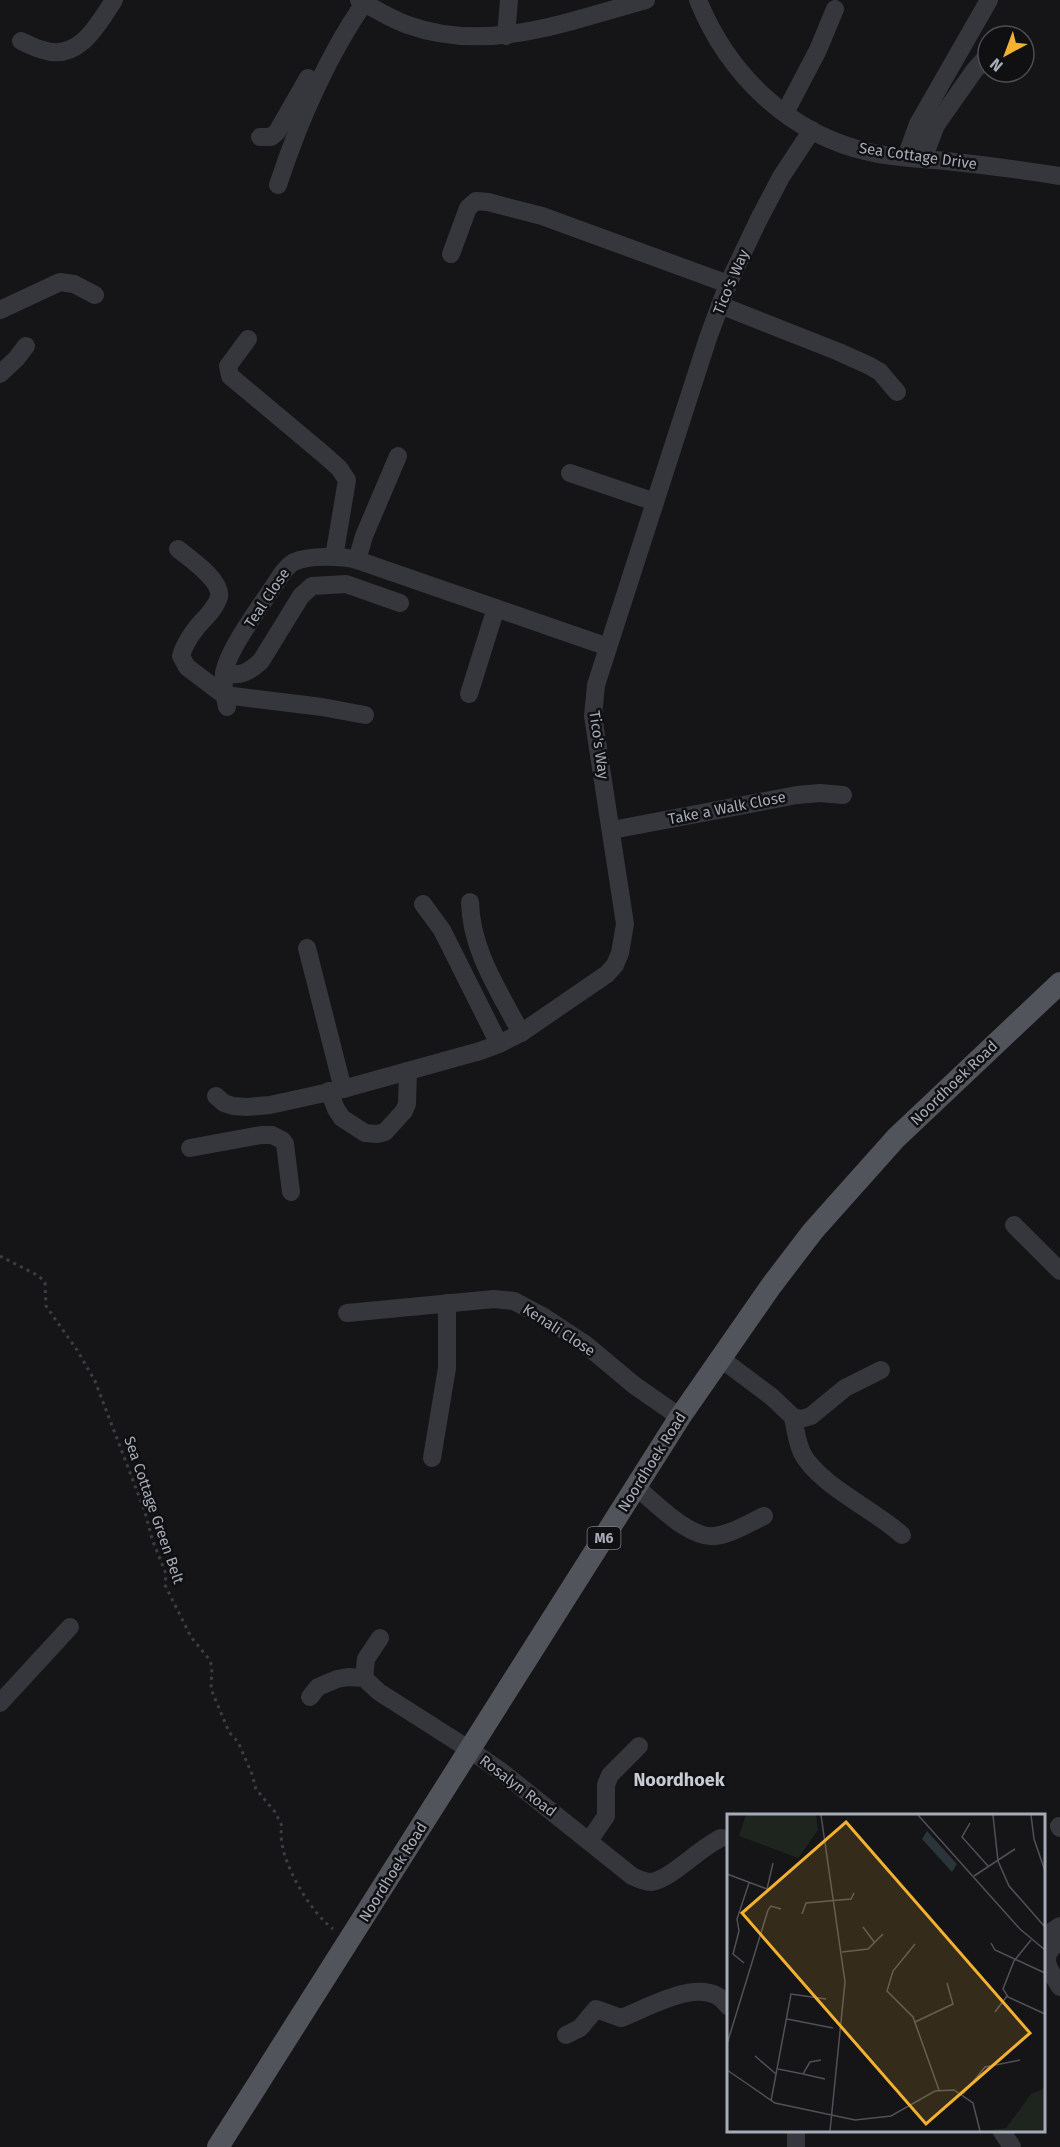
<svg xmlns="http://www.w3.org/2000/svg" width="1060" height="2147" font-family="'Fira Sans',sans-serif">
<style>
.lines{fill:none;stroke-linecap:round;stroke-linejoin:round}
.path{stroke:#3c3e43;stroke-width:3;stroke-dasharray:3 4.5;stroke-linecap:butt}
.minor{stroke:#36373c;stroke-width:18}
.major{stroke:#52545b;stroke-width:22}
.labels{text-anchor:middle;stroke-width:5;stroke-linejoin:round;paint-order:stroke}
.shield{fill:#101012;stroke:#797c86;stroke-width:1.5}
.shield-label{font-size:14px;font-weight:bold;fill:#a6abb7}
.street-label{font-size:15px;fill:#a6abb7;stroke:#101012}
.quarter-label{font-size:18px;font-weight:bold;fill:#c7cbd3;stroke:#101012}
.inset-road{fill:none;stroke:#4f5157;stroke-width:1.5}
.view{fill:#f2b131;fill-opacity:0.15;stroke:#f2b131;stroke-width:3}
.inset-edge{fill:none;stroke:#a6abb7;stroke-width:3}
</style>
<rect width="100%" height="100%" fill="#151517"/>
<g class="lines">
<path class="path" d="M0,1256L39,1276L45,1283L46,1306L77,1350L95,1381L145,1512L152,1539L166,1574L165,1585L191,1637L209,1659L212,1666L211,1689L229,1732L238,1742L252,1774L256,1789L275,1812L282,1826C275,1855 310,1912 333,1929"/>
<g class="minor">
<path d="M359,0C375,9 391,19 408,25C488,54 569,21 646,0"/>
<path d="M698,0C728,74 789,134 869,152C894,158 921,159 946,161C985,165 1022,170 1060,176"/>
<path d="M506,36L509,0"/>
<path d="M21,41C28,44 35,48 43,50C78,62 98,25 114,0"/>
<path d="M785,113L818,50L835,9"/>
<path d="M260,137H271L277,132L308,78"/>
<path d="M906,157L918,124L989,0"/>
<path d="M923,159L936,125L974,71L988,55"/>
<path d="M278,185C299,121 326,59 364,3"/>
<path d="M451,254L468,208L476,201L488,202L542,216L728,284"/>
<path d="M720,305L839,352L870,366L880,372L897,392"/>
<path d="M0,310L60,282L74,284L95,295"/>
<path d="M248,339L228,366L230,376L322,453L339,468L347,480L334,557"/>
<path d="M0,374L16,359L26,346"/>
<path d="M570,473L655,502"/>
<path d="M178,549C190,559 222,580 219,597C216,608 204,619 197,627C190,636 184,645 181,656L187,667L224,695L322,707L365,715"/>
<path d="M357,560L364,536L398,456"/>
<path d="M224,673C241,677 249,672 261,661L301,596L312,586L346,584L400,603"/>
<path d="M469,694L496,608"/>
<path d="M227,707C224,696 223,685 224,674C227,649 266,599 281,575C285,570 288,565 294,562C308,555 342,556 357,560L608,647"/>
<path d="M612,830L797,795L820,793L843,795"/>
<path d="M470,902C471,950 499,991 521,1033"/>
<path d="M423,904L442,930L499,1044"/>
<path d="M307,948L343,1089"/>
<path d="M329,1091L336,1109L342,1118L365,1133L377,1134L385,1132L404,1111L407,1104L408,1071"/>
<path d="M216,1096L224,1103L233,1106L247,1107L270,1105L343,1089L480,1051L499,1044L521,1033L607,974L615,965L620,953L625,924L593,716L596,685L708,338L728,284L758,221L781,177L812,130"/>
<path d="M190,1148L261,1135H272L282,1140L285,1144L291,1192"/>
<path d="M1014,1225L1060,1271"/>
<path d="M347,1313L494,1299L514,1301L544,1317L585,1344L634,1385L680,1417"/>
<path d="M720,1358L772,1397L793,1417L801,1419L811,1416L845,1388L881,1370"/>
<path d="M793,1417C795,1429 797,1442 802,1453C819,1485 875,1510 902,1535"/>
<path d="M432,1458L447,1368V1303"/>
<path d="M636,1487C656,1503 689,1539 715,1536C732,1534 749,1523 764,1516"/>
<path d="M364,1678L366,1659L380,1638"/>
<path d="M310,1697L318,1687L337,1679L348,1677L364,1678L379,1692L470,1750L502,1772L632,1876C638,1879 644,1882 651,1882C670,1880 699,1848 721,1838"/>
<path d="M0,1703L70,1627"/>
<path d="M1059,1826L1060,1828"/>
<path d="M589,1841L606,1816V1785L610,1775L639,1746"/>
<path d="M1044,1937L1060,1926"/>
<path d="M1060,1941C1038,1956 1048,1968 1060,1987"/>
<path d="M566,2035L580,2028L596,2009L621,2018C649,2008 706,1972 728,2006"/>
<path d="M796,2130V2147"/>
<path d="M1001,2130L1012,2147"/>
</g>
<path class="major" d="M218,2147L680,1417L771,1286L813,1231L896,1138L1060,983"/>
</g>
<g class="labels">
<rect class="shield" x="587.5" y="1527" width="33" height="22" rx="4.5"/>
<g class="shield-label">
<text x="604" y="1543">M6</text>
</g>
<g class="street-label">
<text transform="translate(918 156) rotate(8)" y="5">Sea Cottage Drive</text>
<text transform="translate(731 282) rotate(-67)" y="5">Tico's Way</text>
<text transform="translate(267 598) rotate(-56)" y="5">Teal Close</text>
<text transform="translate(599 745) rotate(82)" y="5">Tico's Way</text>
<text transform="translate(727 808) rotate(-11)" y="5">Take a Walk Close</text>
<text transform="translate(954 1083) rotate(-44)" y="5">Noordhoek Road</text>
<text transform="translate(559 1330) rotate(33)" y="5">Kenali Close</text>
<text transform="translate(652 1462) rotate(-58)" y="5">Noordhoek Road</text>
<text transform="translate(154 1510) rotate(71)" y="5">Sea Cottage Green Belt</text>
<text transform="translate(518 1786) rotate(37)" y="5">Rosalyn Road</text>
<text transform="translate(393 1872) rotate(-58)" y="5">Noordhoek Road</text>
</g>
<g class="quarter-label">
<text x="679" y="1786">Noordhoek</text>
</g>
</g>
<g transform="translate(727 1814)">
<rect width="318" height="318" fill="#151517"/>
<path d="M19,1H89L91,16L71,44L12,22ZM318,274V317H256L279,314L304,280Z" fill="#1d251e"/>
<path d="M200,17L230,50L225,58L195,25Z" fill="#2b343a"/>
<path class="inset-road" d="M94,1L118,168L103,317M191,1L293,115L318,136M266,1L271,47L282,72L318,113M304,1L307,25L318,57M243,9L235,23L261,52M0,60L40,75L46,49M247,62L288,35M75,100L79,89L124,85L127,79M136,113L148,129M304,126L287,147L276,175L281,183L318,200M264,129L268,136L318,159M188,130L166,157L160,177L186,203L212,276M115,138L141,135L156,120M17,149L6,140L12,117L10,105L22,69M268,198L280,182M60,205L106,214M188,208L226,190L220,169M0,230L41,96L44,92L54,95M28,242L49,260M51,255L76,260L83,248L94,246M0,256L48,289L128,306L164,302L208,277L227,276L246,289L253,317M76,260L98,265M236,280L258,253L293,246M44,287L64,180L99,185"/>
<path class="view" d="M119,8L303,219L199,310L15,99Z"/>
<rect width="318" height="318" class="inset-edge"/>
</g>
<g transform="translate(1006 54) rotate(221)"><circle r="28" fill="#101012" stroke="#4c4e54" stroke-width="1.5"/>
<path d="M0-4.5L10 22L0 15L-10 22Z" fill="#f2b131"/>
<text y="-9" font-size="16" font-weight="bold" text-anchor="middle" fill="#a6abb7">N</text>
</g>
</svg>
